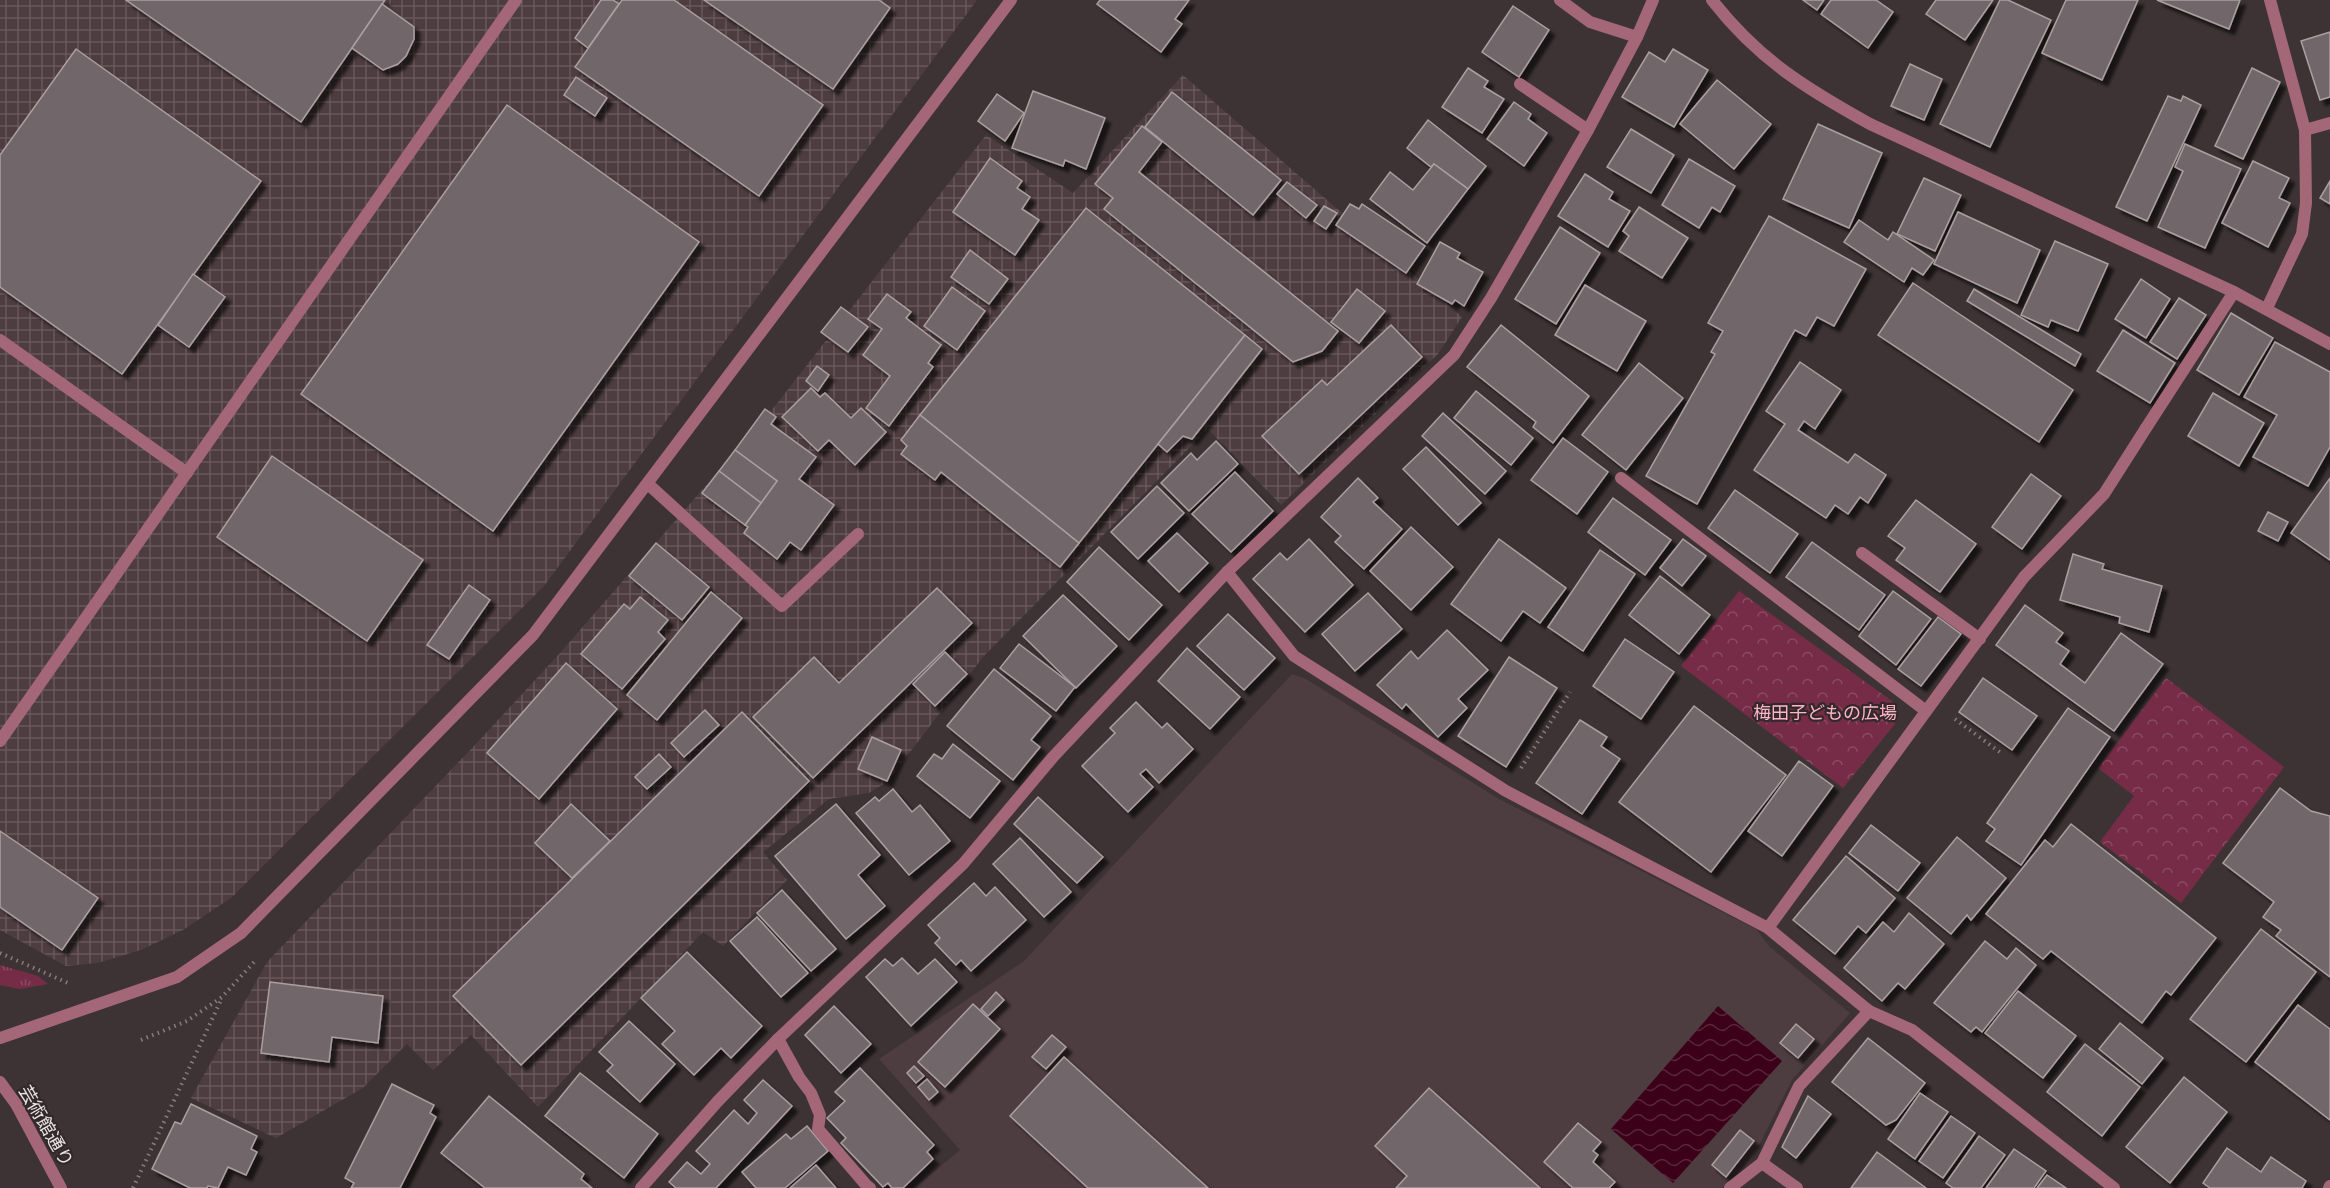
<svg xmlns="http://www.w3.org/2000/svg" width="2330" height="1188" font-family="'Public Sans','Noto Sans JP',sans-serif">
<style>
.built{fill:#4d3c40}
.industrial{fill:url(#industrial-grid)}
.grass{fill:url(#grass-tufts)}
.park{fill:url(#park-crowns)}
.water{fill:url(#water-waves)}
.building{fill:#716669;stroke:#ab9fa1;stroke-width:1.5;filter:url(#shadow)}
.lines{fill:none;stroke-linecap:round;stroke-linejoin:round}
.path{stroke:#857d7f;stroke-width:4;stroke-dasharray:1.5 4.5;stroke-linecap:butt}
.service{stroke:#a46778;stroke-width:12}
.minor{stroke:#a46778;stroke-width:12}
.tertiary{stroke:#a46778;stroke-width:12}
.labels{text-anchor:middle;stroke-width:4.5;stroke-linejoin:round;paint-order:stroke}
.park-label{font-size:18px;fill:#ffb4c8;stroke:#32292b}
.street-label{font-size:18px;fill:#eae4e5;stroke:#32292b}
</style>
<defs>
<pattern id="industrial-grid" width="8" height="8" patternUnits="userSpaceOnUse" patternTransform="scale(1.5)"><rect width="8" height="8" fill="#4d3c40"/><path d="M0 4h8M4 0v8" fill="none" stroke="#67585b"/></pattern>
<pattern id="grass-tufts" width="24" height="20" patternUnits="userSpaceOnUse" patternTransform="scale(1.5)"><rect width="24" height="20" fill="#762c46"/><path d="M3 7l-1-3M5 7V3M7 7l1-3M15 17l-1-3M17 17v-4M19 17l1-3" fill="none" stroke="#8a4a61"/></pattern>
<pattern id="park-crowns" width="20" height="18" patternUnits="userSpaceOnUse" patternTransform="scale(1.5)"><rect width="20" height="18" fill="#762c46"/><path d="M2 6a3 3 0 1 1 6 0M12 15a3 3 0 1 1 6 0" fill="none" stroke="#8a4a61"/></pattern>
<pattern id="water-waves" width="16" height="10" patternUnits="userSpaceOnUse" patternTransform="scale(1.5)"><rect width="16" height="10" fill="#3c0019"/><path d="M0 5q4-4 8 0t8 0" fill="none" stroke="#58253a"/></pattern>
<filter id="shadow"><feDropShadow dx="5.5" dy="5.5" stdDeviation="1.5" flood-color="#0009"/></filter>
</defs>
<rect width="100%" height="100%" fill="#3d3335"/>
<path class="built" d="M1292,674L1306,679L1499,799L1756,929L1770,947L1850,1013L1792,1080L1749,1165L1722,1188H914L960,1150L879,1059L1024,961Z"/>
<g class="industrial">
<path d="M0,0H977L544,586L231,898L183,930L141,950L98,963L66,966L0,930Z"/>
<path d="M1183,75L1462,317L1438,354L1281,505L1208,429L983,657L887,782L869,793L829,799L763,852L787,880L723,946L703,932L538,1107L471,1035L433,1070L407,1044L363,1088L276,1138L191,1098L267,962L473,747L560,653L775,406L986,135L1073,193Z"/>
</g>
<path class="grass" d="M0,965L38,976L48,984L20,989L0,985Z"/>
<g class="park">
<path d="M1739,591L1892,701L1895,724L1843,788L1681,666Z"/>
<path d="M2166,678L2284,767L2181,903L2100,842L2134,796L2098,768Z"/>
</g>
<path class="water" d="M1718,1006L1782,1061L1673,1183L1611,1129Z"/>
<g class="building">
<path d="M126,0H385L301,122Z"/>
<path d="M601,0H613L619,4L588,48L575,38Z"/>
<path d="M622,0H674L823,105L759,196L575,67Z"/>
<path d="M704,0H879L890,8L833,89Z"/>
<path d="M1100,0H1189L1175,19L1182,24L1161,52L1097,4Z"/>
<path d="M1803,0H1824L1817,10Z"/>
<path d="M1831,0H1876L1893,12L1868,48L1821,14Z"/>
<path d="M1936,0H1993L1965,40L1926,14Z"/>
<path d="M2000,0H2008L2051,20L1990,147L1940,124Z"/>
<path d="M2066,0H2138L2102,80L2042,53Z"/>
<path d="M2157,0H2240L2229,29Z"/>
<path d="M382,4L414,27V39L406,56L398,64L383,70L352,48Z"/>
<path d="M1513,6L1549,30L1519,77L1482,52Z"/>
<path d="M2330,32V97L2320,100L2301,41Z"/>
<path d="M76,49L261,181L122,374L0,287V155Z"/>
<path d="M1673,49L1708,70L1674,127L1622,97L1649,52L1665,62Z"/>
<path d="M1910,64L1942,79L1924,120L1891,106Z"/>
<path d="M1468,68L1488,81L1484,87L1504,99L1482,133L1442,107Z"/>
<path d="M2252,68L2280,82L2243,159L2215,146Z"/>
<path d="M576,77L607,98L595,116L564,95Z"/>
<path d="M1717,80L1771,124L1734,169L1680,124Z"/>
<path d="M1033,91L1105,118L1086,169L1065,160L1063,166L1012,148Z"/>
<path d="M1172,92L1281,180L1253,215L1145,127Z"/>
<path d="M997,94L1024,113L1005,141L978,121Z"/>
<path d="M2168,96L2181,101L2183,96L2201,105L2147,221L2116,207Z"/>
<path d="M1514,102L1531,114L1528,119L1547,133L1524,166L1487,139Z"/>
<path d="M507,105L699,242L493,531L301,394Z"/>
<path d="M1428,120L1486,166L1468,189L1434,164L1431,167L1407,148Z"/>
<path d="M1818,124L1882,153L1849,228L1783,199Z"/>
<path d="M1142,126L1162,142L1139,172L1338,331L1322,351L1293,362L1104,209L1113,198L1095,184Z"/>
<path d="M1631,129L1674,155L1651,193L1607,167Z"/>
<path d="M2185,144L2241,169L2205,248L2158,227L2183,171L2175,167Z"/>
<path d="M990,158L1022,181L1017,188L1030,197L1022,209L1039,220L1015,255L953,212Z"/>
<path d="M1689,159L1735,186L1720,212L1712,207L1699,228L1662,205Z"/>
<path d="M2253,161L2289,178L2279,198L2290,203L2268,247L2222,223Z"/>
<path d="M1434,164L1468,189L1427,243L1370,199L1390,172L1413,190Z"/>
<path d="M1585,174L1613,192L1609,199L1630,211L1608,247L1558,216Z"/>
<path d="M1924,178L1961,195L1935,251L1897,234Z"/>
<path d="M2330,181V204L2320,198Z"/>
<path d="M1287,182L1317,205L1306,218L1277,194Z"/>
<path d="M1350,204L1359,209L1362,204L1425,246L1406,273L1336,225Z"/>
<path d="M1324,206L1337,213L1326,229L1314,221Z"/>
<path d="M1639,207L1688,238L1662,278L1619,251L1629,236L1623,231Z"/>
<path d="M1086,208L1245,335L1079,543L920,415Z"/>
<path d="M1958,212L2040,250L2017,303L1934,264Z"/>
<path d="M1769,216L1866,269L1834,326L1817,317L1806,336L1795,330L1697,504L1646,476L1715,354L1711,352L1723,331L1708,323Z"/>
<path d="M1859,220L1888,240L1893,232L1934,260L1923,275L1912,268L1904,282L1844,242Z"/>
<path d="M1560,227L1600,253L1556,324L1515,299Z"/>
<path d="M2055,241L2108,264L2078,331L2051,320L2048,327L2021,315Z"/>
<path d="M1440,242L1460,253L1457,258L1483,272L1464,306L1455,300L1452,304L1417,284Z"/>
<path d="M970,250L1008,279L989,304L951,277Z"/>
<path d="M193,274L225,297L189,347L158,325Z"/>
<path d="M2141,279L2170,299L2146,338L2115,319Z"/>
<path d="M1913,283L2073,390L2039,442L1878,335Z"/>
<path d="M1585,285L1646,321L1617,371L1555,335Z"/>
<path d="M952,287L985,311L957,350L924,326Z"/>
<path d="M1357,289L1385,311L1359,343L1331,322Z"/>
<path d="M1974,289L2081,354L2075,366L1967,301Z"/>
<path d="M887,294L911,312L906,318L941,345L928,363L933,367L889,426L866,408L890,376L863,355L882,329L868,319Z"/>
<path d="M2179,298L2206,315L2177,359L2150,342Z"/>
<path d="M841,307L868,327L848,352L821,332Z"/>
<path d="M2231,313L2273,338L2239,395L2197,370Z"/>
<path d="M1391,325L1422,357L1299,474L1262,436L1322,380L1327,385Z"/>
<path d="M1501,325L1589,396L1553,443L1533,427L1536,422L1467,367Z"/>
<path d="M2123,330L2175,363L2150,403L2097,371Z"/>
<path d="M1245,335L1262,349L1192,439L1183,436L1167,452L1158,444Z"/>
<path d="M2275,342L2330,372V447L2308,486L2253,457L2277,415L2244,397Z"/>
<path d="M1800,362L1841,390L1815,429L1804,421L1798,430L1848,463L1855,454L1886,475L1868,503L1860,497L1848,514L1835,505L1826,518L1754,470L1785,424L1766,411Z"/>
<path d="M1639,363L1683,398L1626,470L1582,435Z"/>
<path d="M817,366L829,375L818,391L806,381Z"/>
<path d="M811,388L820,397L825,393L851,418L861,408L886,432L855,465L829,440L818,451L782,417Z"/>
<path d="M1476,391L1533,438L1511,465L1454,418Z"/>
<path d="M2213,393L2264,423L2239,466L2188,436Z"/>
<path d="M765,409L776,417L771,424L816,457L799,479L834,505L801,550L790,542L777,559L744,533L748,527L745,525L777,481L735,450Z"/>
<path d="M1443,413L1506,471L1485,494L1422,436Z"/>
<path d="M920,415L1079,543L1060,567L941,472L935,480L901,454L907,446L901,440Z"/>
<path d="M1563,438L1608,472L1577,514L1531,480Z"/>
<path d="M1216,441L1238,464L1189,511L1161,483L1191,453L1197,460Z"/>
<path d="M1426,447L1481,503L1458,525L1403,469Z"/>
<path d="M735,450L777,481L761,503L719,471Z"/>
<path d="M272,456L423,560L367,641L217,537Z"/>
<path d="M719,471L761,503L745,525L702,493Z"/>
<path d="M1235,472L1273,511L1231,552L1192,514Z"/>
<path d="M2031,474L2061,496L2022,549L1992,527Z"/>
<path d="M1358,478L1378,498L1373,502L1402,529L1364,569L1335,542L1341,536L1321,517Z"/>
<path d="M2330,478V560L2291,533Z"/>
<path d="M1157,486L1184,513L1138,559L1111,532Z"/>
<path d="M1735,490L1798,534L1770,573L1708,528Z"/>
<path d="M1613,498L1671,540L1645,575L1588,532Z"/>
<path d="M1916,500L1976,544L1940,592L1896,560L1905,548L1888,536Z"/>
<path d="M2268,512L2288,522L2278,541L2258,531Z"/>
<path d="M1411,527L1453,567L1411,610L1370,571Z"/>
<path d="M1177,533L1208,563L1179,592L1148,561Z"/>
<path d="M1309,539L1353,585L1305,632L1253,579L1280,553L1287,560Z"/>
<path d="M1499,539L1566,588L1540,623L1523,611L1501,641L1451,604Z"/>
<path d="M1683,539L1706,556L1682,586L1660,568Z"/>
<path d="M1812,542L1885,595L1859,630L1786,577Z"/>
<path d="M656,543L709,587L682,620L629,576Z"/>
<path d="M1099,547L1162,605L1129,640L1067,582Z"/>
<path d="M1600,550L1635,574L1583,651L1548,627Z"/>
<path d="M2073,554L2104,564L2102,569L2162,586L2149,632L2119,623L2120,617L2060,600Z"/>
<path d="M1660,576L1710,615L1679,654L1629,615Z"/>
<path d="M469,585L490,600L449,659L427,645Z"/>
<path d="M937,588L972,623L813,778L753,717L814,657L839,683Z"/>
<path d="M1893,591L1931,619L1896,665L1859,636Z"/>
<path d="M711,592L742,618L657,720L627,695Z"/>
<path d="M1368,593L1402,629L1355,671L1322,634Z"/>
<path d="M1063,595L1117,646L1076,688L1023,636Z"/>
<path d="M640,597L668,620L658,632L665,639L622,689L581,654L624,604L630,609Z"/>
<path d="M2025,605L2063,633L2056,642L2069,651L2060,664L2085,683L2121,633L2163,664L2114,731L1996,645Z"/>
<path d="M1228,614L1275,658L1244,690L1197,646Z"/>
<path d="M1938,617L1961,634L1921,686L1898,669Z"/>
<path d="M1447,630L1488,670L1458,699L1467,708L1438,737L1406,704L1402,709L1377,685L1411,651L1418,659Z"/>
<path d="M1625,639L1674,672L1641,719L1593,686Z"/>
<path d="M1019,644L1075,687L1056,711L1000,668Z"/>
<path d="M1187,648L1240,697L1210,729L1158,681Z"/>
<path d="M945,652L967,674L935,706L913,684Z"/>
<path d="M1509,657L1557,688L1506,767L1458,736Z"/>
<path d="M566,663L617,709L539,799L487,753Z"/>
<path d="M994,669L1051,716L1031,740L1040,747L1013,780L947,726Z"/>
<path d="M1983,678L2037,716L2012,750L1959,712Z"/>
<path d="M1136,702L1162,728L1167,723L1193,749L1159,783L1146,769L1140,774L1153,787L1128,812L1082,766L1115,733L1110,728Z"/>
<path d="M1694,706L1786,775L1711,872L1619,802Z"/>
<path d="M2068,708L2110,737L2021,865L1986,841L1995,829L1987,823Z"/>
<path d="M705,710L719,725L684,757L671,743Z"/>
<path d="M742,712L809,781L521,1065L453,996Z"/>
<path d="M1580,720L1607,737L1601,746L1620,759L1582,814L1536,783Z"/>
<path d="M872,737L901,750L887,781L858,769Z"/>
<path d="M953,744L1000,781L970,818L917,776L934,754L942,759Z"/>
<path d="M659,754L671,767L647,789L635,777Z"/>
<path d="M1799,761L1833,786L1782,856L1748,831Z"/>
<path d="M2280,788L2311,811L2330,816V977L2276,936L2281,930L2263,917L2274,902L2223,863Z"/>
<path d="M893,789L912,812L920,805L950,841L909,875L856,813L875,797L879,801Z"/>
<path d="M1038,797L1103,857L1077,883L1014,824Z"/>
<path d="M571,804L610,841L572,878L535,843Z"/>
<path d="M836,804L880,855L858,875L885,906L846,939L775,856Z"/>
<path d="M2071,824L2216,938L2171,995L2166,991L2142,1023L2051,951L2043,959L1986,914L2045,840L2053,847Z"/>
<path d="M1871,825L1920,863L1898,891L1849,853Z"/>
<path d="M0,831L98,898L62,950L0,907Z"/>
<path d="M1957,837L2006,878L1971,920L1967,915L1951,934L1907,898Z"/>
<path d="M1020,838L1071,892L1044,917L993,864Z"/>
<path d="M1846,856L1895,898L1866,933L1858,926L1835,954L1793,920Z"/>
<path d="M974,883L986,896L995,887L1026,920L971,971L961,960L956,965L935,943L940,938L928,925Z"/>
<path d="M782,890L836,949L811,971L757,913Z"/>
<path d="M1909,913L1944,944L1905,989L1898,983L1882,1001L1844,968L1883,922L1894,932Z"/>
<path d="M757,917L808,973L781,997L730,941Z"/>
<path d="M2261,929L2316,972L2246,1062L2190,1019Z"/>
<path d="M1985,941L2007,959L2016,948L2036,965L1982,1032L1976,1027L1971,1032L1934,1003Z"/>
<path d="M687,952L762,1026L731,1058L721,1048L694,1075L662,1044L675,1031L641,998Z"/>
<path d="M902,958L918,974L935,959L957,982L911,1026L866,977L885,959L893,966Z"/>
<path d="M270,982L383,996L378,1043L332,1037L329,1062L261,1053Z"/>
<path d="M2018,991L2076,1036L2043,1078L1985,1033Z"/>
<path d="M996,992L1004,1000L988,1016L981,1009Z"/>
<path d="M973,1004L1000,1029L945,1087L918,1062Z"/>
<path d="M2298,1005L2330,1029V1120L2255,1062Z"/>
<path d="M834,1006L871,1044L841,1073L805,1035Z"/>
<path d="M629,1021L675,1064L640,1102L607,1071L613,1065L599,1052Z"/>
<path d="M2120,1023L2163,1058L2142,1084L2099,1049Z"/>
<path d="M1796,1024L1814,1039L1798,1058L1780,1043Z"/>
<path d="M1052,1035L1066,1047L1046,1069L1032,1057Z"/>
<path d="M1868,1038L1925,1083L1896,1120L1886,1125L1832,1082Z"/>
<path d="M2085,1044L2140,1087L2102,1136L2047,1092Z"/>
<path d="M1064,1057L1208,1188H1088L1010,1116Z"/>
<path d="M914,1066L924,1076L916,1083L907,1073Z"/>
<path d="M860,1068L934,1145L927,1152L933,1159L903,1188H892L888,1183L883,1187L841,1143L846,1138L827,1118L845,1101L835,1092Z"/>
<path d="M580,1073L658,1134L624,1178L545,1116Z"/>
<path d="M2184,1077L2227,1112L2170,1183L2126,1147Z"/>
<path d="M927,1079L938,1092L929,1100L918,1087Z"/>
<path d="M763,1080L792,1106L716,1188H676L669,1182L687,1162L701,1174L710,1164L696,1151L734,1110L748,1124L757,1113L744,1100Z"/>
<path d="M392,1084L434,1105L430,1113L436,1117L400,1188H351L354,1183L345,1178Z"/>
<path d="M1429,1088L1540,1188H1396L1407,1176L1375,1146Z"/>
<path d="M1920,1093L1948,1112L1915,1159L1888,1139Z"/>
<path d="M489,1096L584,1174L581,1179L592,1188H485L441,1153Z"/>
<path d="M1808,1096L1831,1114L1796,1158L1782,1147Z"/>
<path d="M191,1104L257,1136L251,1149L257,1152L246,1175L228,1167L218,1188L208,1186L207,1188H190L152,1169L175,1122L181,1124Z"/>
<path d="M1951,1116L1975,1133L1943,1178L1919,1161Z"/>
<path d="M1578,1123L1601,1142L1593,1151L1598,1155L1593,1162L1615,1182L1609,1188H1573L1544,1162Z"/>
<path d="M807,1126L828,1151L785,1188H756L742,1172L786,1134L791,1139Z"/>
<path d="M1740,1130L1754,1141L1726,1177L1712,1165Z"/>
<path d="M1979,1136L2005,1155L1981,1188H1953L1946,1183Z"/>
<path d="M2227,1148L2261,1172L2271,1157L2306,1181L2302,1188H2210L2203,1183Z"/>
<path d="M2014,1149L2046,1171L2034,1188H1986Z"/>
<path d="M1877,1152L1926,1188H1851Z"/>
<path d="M816,1165L836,1188H790Z"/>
<path d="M2047,1175L2066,1188H2037Z"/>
</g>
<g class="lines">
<g class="path">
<path d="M1955,719L2001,753"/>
<path d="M1521,768L1570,692"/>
<path d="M0,953L68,983"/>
<path d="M141,1040L187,1021L222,997L255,961"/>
<path d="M133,1188L222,998"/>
</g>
<g class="service">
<path d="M1560,0L1590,22L1637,37"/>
<path d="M1520,84L1588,130"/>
<path d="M0,340L187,473"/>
<path d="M2146,428L2234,292"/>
<path d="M648,484L782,606L858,534"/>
<path d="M1227,572L1294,656L1506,791L1768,928L1869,1011L1799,1086L1762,1163L1730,1188"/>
<path d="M0,741L516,0"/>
<path d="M778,1039L799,1077L811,1093L820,1115L818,1129L867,1186"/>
</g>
<g class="minor">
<path d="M2305,130L2330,123"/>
<path d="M2267,308L2302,234L2306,203L2305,130L2270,0"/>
<path d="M1621,478L1926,711"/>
<path d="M1862,553L1980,639"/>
<path d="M1768,928L2024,577L2104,494L2146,428"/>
<path d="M1869,1011L1912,1030L2114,1188"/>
<path d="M1762,1163L1797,1188"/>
<path d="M867,1186L870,1188"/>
<path d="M641,1188L718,1101L778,1039L963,864L1053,757L1227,572L1454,355L1491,298L1588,130L1637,37L1653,0"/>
<path d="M2329,1188L2330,1186"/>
</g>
<g class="tertiary">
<path d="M1712,0C1758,59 1805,88 1870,124L2234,292L2330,344"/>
<path d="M0,1038L177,977L241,933L533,635L1011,0"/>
<path d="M0,1082L16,1104L61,1188"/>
</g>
</g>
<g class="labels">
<g class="park-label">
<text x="1825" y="719">梅田子どもの広場</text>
</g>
<g class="street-label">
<text transform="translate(46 1126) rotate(60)" y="6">芸術館通り</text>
</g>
</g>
</svg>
